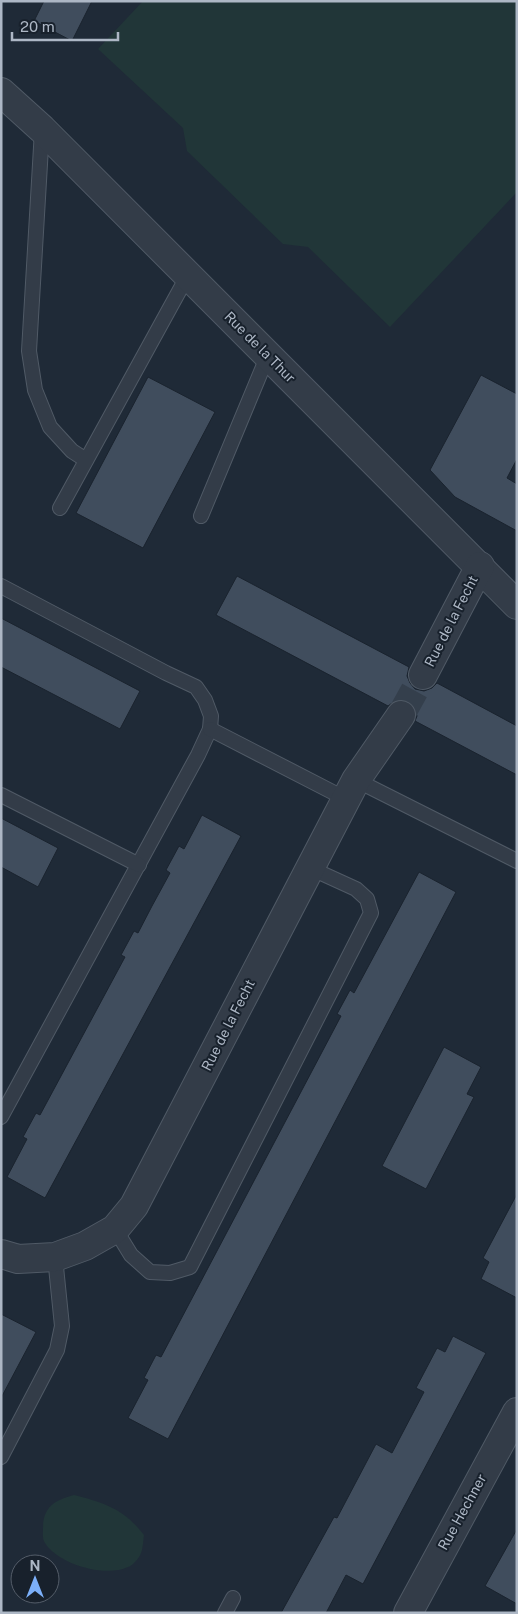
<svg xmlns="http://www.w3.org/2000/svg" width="518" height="1614" font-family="'Public Sans',sans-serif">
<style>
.green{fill:#213638}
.building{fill:#404d5d;stroke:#1a232e}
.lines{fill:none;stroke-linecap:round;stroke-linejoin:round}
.street-tunnel{stroke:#343f4c;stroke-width:28;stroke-dasharray:28 14;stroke-linecap:butt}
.lane-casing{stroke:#505a66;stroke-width:16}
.street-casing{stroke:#505a66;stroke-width:30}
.lane{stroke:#333c48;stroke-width:14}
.street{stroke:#333c48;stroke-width:28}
.labels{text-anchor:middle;stroke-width:4;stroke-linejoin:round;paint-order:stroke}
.street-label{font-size:14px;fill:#adb7c5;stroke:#18212c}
</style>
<rect width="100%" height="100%" fill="#1f2a37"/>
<g class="green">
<path d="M143,1H517V192L390,327L308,247L283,244L187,151L183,128L98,49Z"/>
<path d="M74,1495C105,1503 124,1509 144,1535C143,1541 143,1552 139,1557C137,1560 132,1566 128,1567C105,1578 58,1564 45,1543C42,1539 43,1533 43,1528C43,1507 55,1500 74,1495Z"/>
</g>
<g class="building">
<path d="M44,1H92L72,41L34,21Z"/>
<path d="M481,375L517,394V459L507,478L517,484V531L455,497L430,470Z"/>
<path d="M148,377L215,412L143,548L76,513Z"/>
<path d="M237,576L409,667L407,676L410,683L415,689L424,691L432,688L437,683L517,726V775L415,721L417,716L415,709L409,702L403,700L395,701L388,706L216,615Z"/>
<path d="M1,618L140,691L120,729L1,667Z"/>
<path d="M202,815L241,836L45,1198L7,1177L27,1139L23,1137L36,1113L40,1115L125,957L121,955L134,931L138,933L152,906L170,873L166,870L179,846L184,849Z"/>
<path d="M1,818L58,848L38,887L1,867Z"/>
<path d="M419,872L456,892L168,1439L128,1418L148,1380L144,1378L156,1355L161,1357L341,1016L337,1014L350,990L354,993Z"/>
<path d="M444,1047L481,1067L467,1094L474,1097L426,1189L382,1166Z"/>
<path d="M517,1194V1298L481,1279L489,1262L483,1258Z"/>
<path d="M1,1314L36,1332L1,1398Z"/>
<path d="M453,1336L486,1353L363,1584L346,1575L326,1613H281L334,1517L337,1518L376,1444L392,1453L424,1392L416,1388L426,1369L437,1348L445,1352Z"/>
<path d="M517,1529V1604L485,1586Z"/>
</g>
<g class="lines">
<path class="street-tunnel" d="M401,715L423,675"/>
<defs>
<g id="lane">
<path d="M42,130L29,351L35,390L50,427L72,451L86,460"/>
<path d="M60,508L188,275"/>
<path d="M201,516L268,355"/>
<path d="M1,586L166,673L196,687L205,700L211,716L210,729L198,755L1,1117"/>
<path d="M210,729L346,799"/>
<path d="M356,780L517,861"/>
<path d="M1,795L139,865"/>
<path d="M115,1229L131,1255L150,1272L170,1273L190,1267L371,913L367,899L356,889L310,868"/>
<path d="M1,1457L57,1350L62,1326L55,1257"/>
<path d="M225,1613L233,1598"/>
</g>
<g id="street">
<path d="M1,92L42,129L517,605"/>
<path d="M423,675L480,566"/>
<path d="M1,1254L18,1259L55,1257L85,1246L115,1229L134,1206L356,780L401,715"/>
<path d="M408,1613L517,1412"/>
</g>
</defs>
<use href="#lane" class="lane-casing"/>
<use href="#street" class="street-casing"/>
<use href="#lane" class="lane"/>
<use href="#street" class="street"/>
</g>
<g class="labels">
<g class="street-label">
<text transform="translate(260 347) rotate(45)" y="5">Rue de la Thur</text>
<text transform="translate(451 621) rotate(-63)" y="5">Rue de la Fecht</text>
<text transform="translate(228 1025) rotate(-63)" y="5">Rue de la Fecht</text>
<text transform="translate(462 1512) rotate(-61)" y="5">Rue Hechner</text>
</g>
</g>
<rect width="518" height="1614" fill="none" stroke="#adb7c5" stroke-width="5"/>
<g transform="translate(35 1579)"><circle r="24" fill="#18212c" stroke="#545d69"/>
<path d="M0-4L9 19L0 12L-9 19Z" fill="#7cb0fa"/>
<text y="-8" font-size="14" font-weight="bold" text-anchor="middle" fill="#adb7c5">N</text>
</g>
<path d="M12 32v8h106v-8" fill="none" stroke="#adb7c5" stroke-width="2.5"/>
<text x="20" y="32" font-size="15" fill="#adb7c5" stroke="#18212c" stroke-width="4" paint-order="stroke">20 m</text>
</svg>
